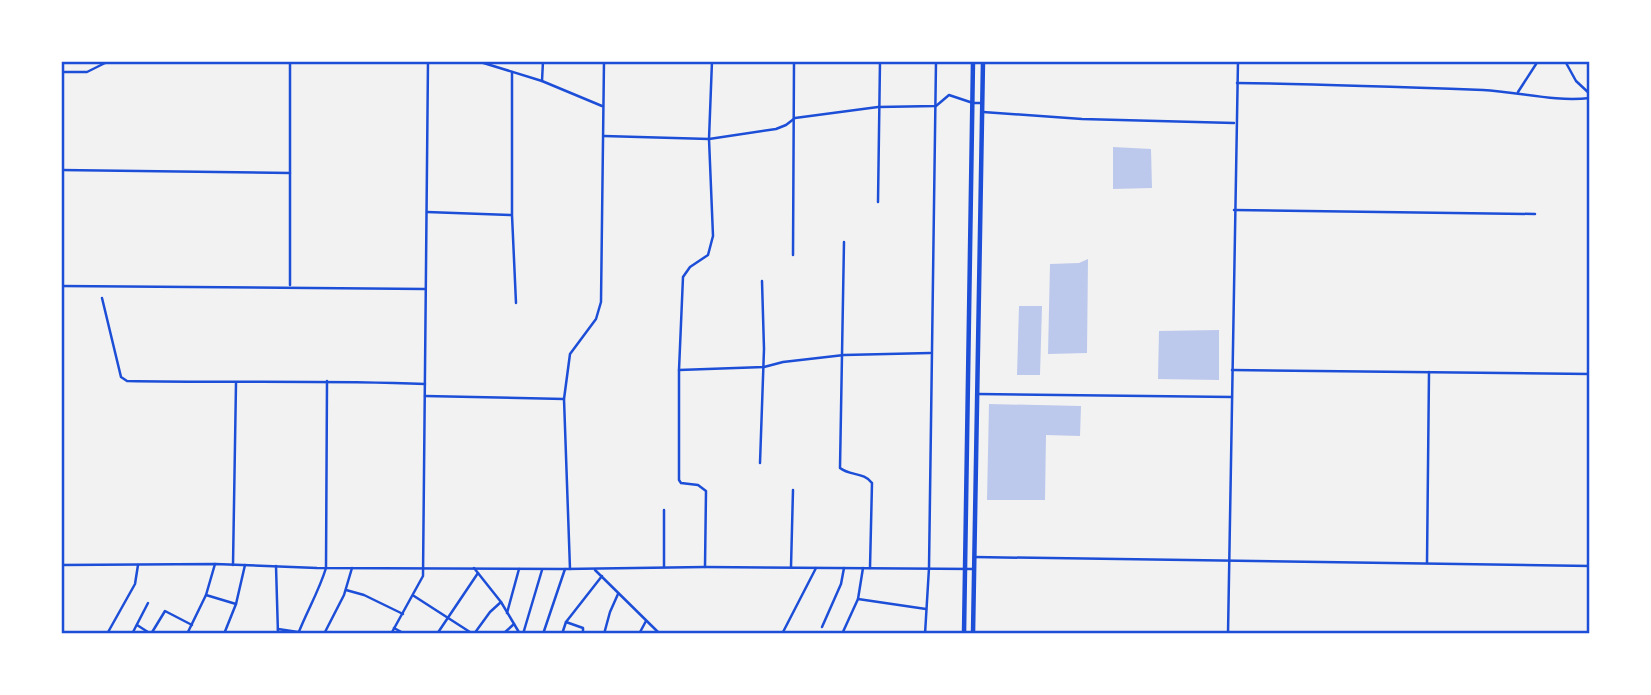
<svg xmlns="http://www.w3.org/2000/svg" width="1651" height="695" font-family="'Space Grotesk',sans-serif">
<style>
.building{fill:#bdc9ec}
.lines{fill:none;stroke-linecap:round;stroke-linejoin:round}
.minor{stroke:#1d4ed8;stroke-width:2.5}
.primary{stroke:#1d4ed8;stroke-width:4.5}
.neatline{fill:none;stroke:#1d4ed8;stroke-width:2.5}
</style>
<rect width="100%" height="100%" fill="#f2f2f2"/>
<g class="building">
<path d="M1113,147L1151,149L1152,188L1113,189Z"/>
<path d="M1088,259L1087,353L1048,354L1050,264L1079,263Z"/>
<path d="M1019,306H1042L1040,375H1017Z"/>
<path d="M1219,330V380L1158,379L1159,331Z"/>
<path d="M989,404L1081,406L1080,436L1046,435L1045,500H987Z"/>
</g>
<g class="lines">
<g class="minor">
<path d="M477,61L542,81L602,106"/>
<path d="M1565,61L1576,81L1590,94"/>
<path d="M61,72H87L105,63L116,61"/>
<path d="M512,72V215L516,303"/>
<path d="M542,81L543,61"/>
<path d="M1237,83C1319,84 1401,87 1483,90C1519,92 1554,102 1590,98"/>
<path d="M1518,92L1538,61"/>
<path d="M983,112L1082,119L1234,123"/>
<path d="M604,136L709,139L776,129L786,125L795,118L878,107L936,106L949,95L973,103H982"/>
<path d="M61,170L290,173"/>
<path d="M878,202L880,61"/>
<path d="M1234,210L1535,214"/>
<path d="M427,212L511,215"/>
<path d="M844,242L840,468C850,476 864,472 872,483L870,568"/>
<path d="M793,255L794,61"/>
<path d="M290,285V61"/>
<path d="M61,286L425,289"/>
<path d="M102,298L121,377L127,381C226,383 326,380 425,384"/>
<path d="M61,354L62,288"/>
<path d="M679,370L764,367L783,362L844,355L930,353"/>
<path d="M1232,370L1590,374"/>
<path d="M978,394L1232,397"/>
<path d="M425,396L564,399"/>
<path d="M760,463L764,349L762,281"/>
<path d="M664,510V567"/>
<path d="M974,557L1590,566"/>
<path d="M1427,563L1429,372"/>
<path d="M61,565L215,564L317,568L565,569L705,567L974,569"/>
<path d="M233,565L236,383"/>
<path d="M276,566L278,634"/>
<path d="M705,567L706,491L698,485L681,483L679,480V370L683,277L690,267L708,255L713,236L709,139L712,61"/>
<path d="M791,567L793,490"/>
<path d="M474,568L501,602L520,634"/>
<path d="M570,569L564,399L570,354L596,319L601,302L604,61"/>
<path d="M595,570L660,634"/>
<path d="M346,590L364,595L403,614"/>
<path d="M206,595L236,604"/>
<path d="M414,596L473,634"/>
<path d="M858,599L926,609"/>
<path d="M507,613L519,569"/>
<path d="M566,622L583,628V634"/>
<path d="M137,625L151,634"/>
<path d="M822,627L841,584L844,568"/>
<path d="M394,628L405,634"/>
<path d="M278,629L298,632"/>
<path d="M107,634L135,584L138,565"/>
<path d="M132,634L148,603"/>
<path d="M151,634L165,611L192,625"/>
<path d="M187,634L206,595L215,564"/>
<path d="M224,634L236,604L245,565"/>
<path d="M298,634C307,611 319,591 326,568L327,381"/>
<path d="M324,634L344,595L352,568"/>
<path d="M391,634L423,576L428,61"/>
<path d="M437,634L478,573"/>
<path d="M474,634L490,612L501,602"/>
<path d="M503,634L514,624"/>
<path d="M523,634L542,570"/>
<path d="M543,634L565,569"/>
<path d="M562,634L566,622L602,576"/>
<path d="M604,634L610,612L618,594"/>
<path d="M639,634L646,621"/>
<path d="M782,634L816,568"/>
<path d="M842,634L858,599L863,568"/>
<path d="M925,634L929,568L936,61"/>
<path d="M1228,634L1238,61"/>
</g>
<g class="primary">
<path d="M964,634L973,61"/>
<path d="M973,634L983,61"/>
</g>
</g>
<rect width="1651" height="695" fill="none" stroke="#ffffff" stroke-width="126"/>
<rect x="63" y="63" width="1525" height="569" class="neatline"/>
</svg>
